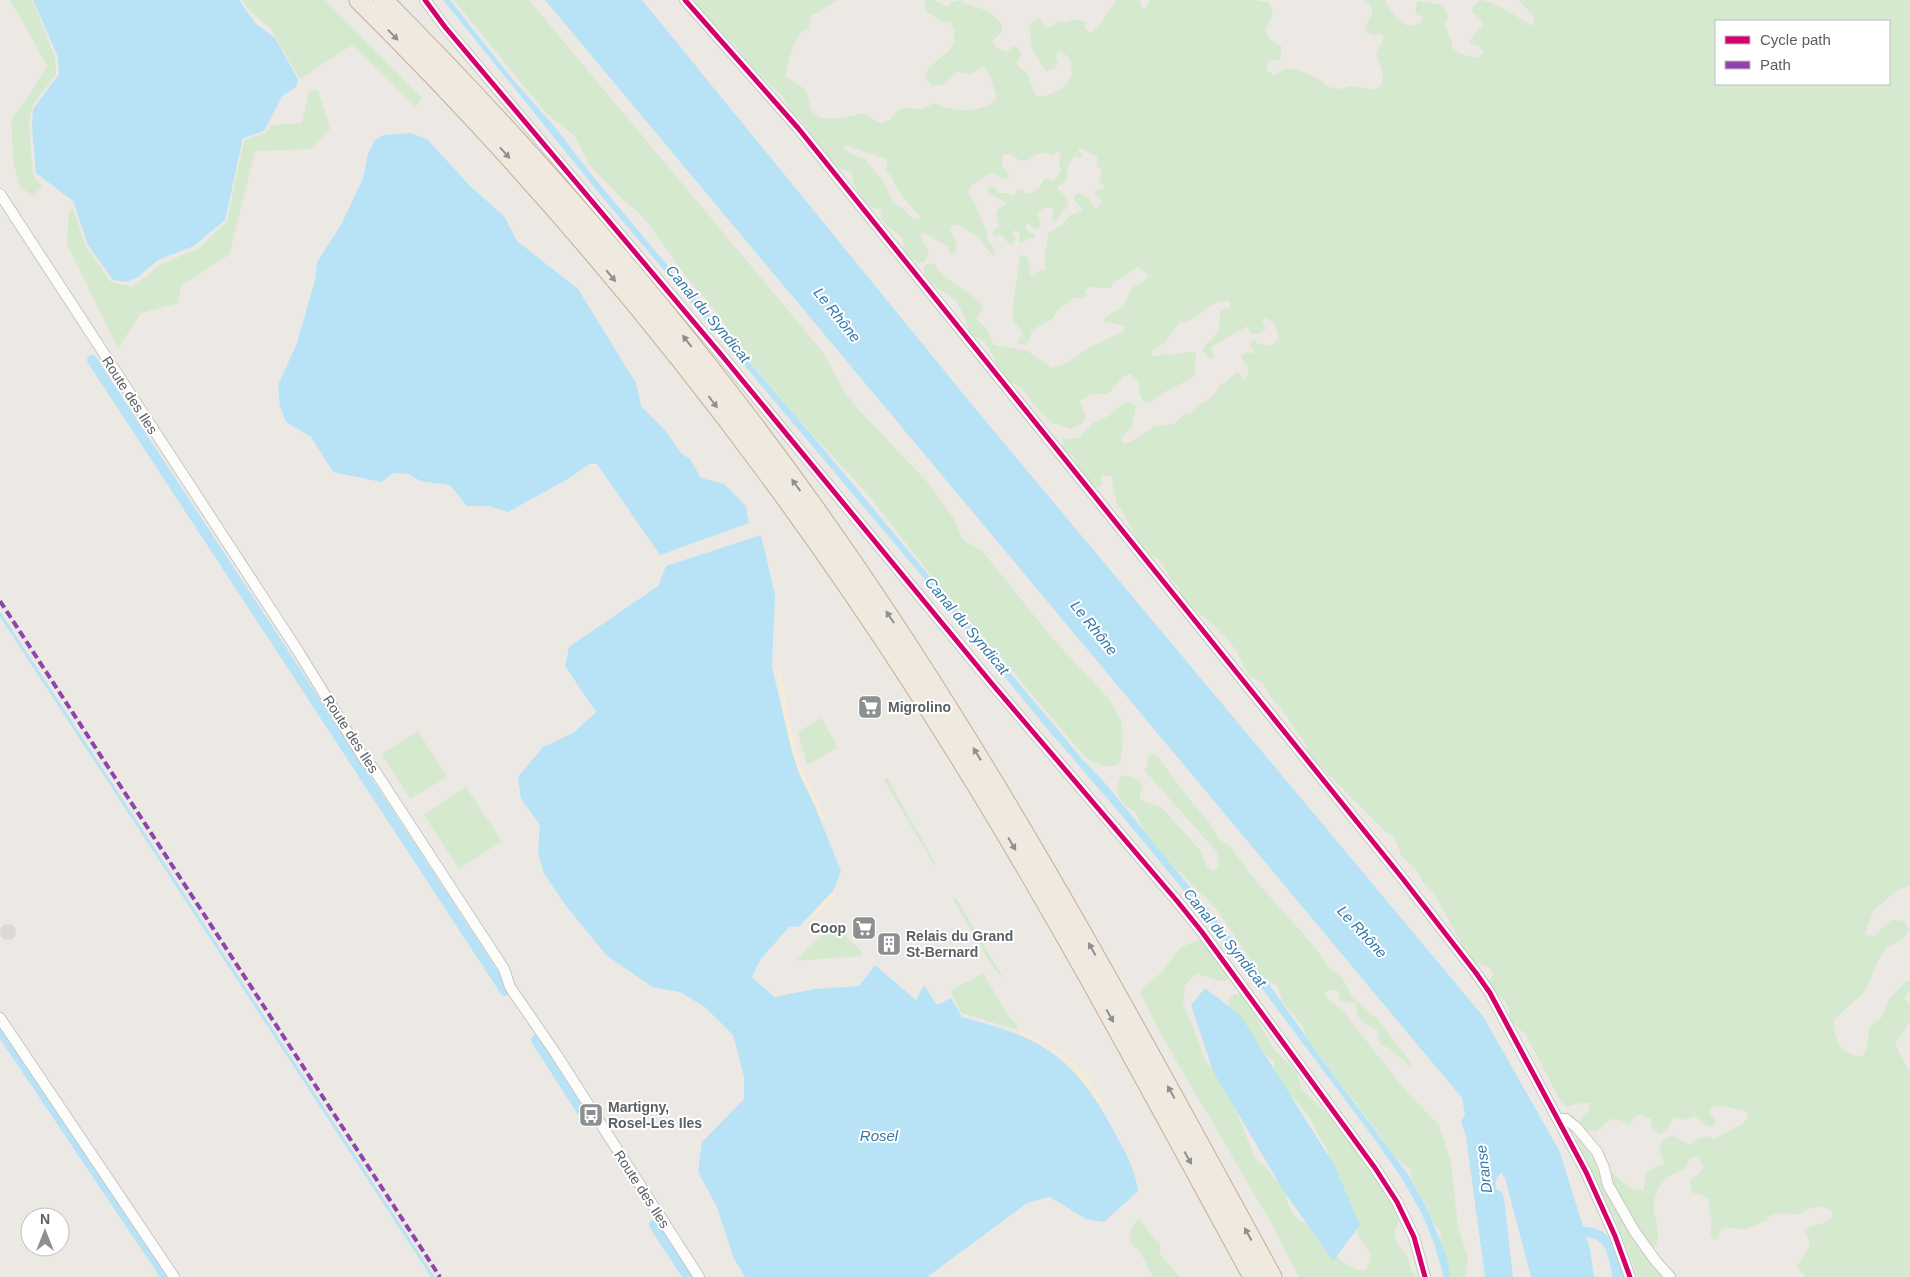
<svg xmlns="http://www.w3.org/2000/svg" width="1910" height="1277" font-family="Helvetica,sans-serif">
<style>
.industrial{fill:#dddad6}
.green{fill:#d4e9ce;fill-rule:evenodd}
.sand{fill:#f6ebd8}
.water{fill:#b8e3f7}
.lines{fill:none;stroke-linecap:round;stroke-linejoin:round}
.stream{stroke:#b8e3f7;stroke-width:3}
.canal{stroke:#b8e3f7;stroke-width:10}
.minor-casing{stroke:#c7c7c6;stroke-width:12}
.motorway-casing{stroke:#c4ae92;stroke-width:21}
.minor{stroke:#fcfcfb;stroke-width:10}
.motorway{stroke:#efe9e0;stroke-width:19}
.quiet{stroke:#8e44ad;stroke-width:4;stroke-dasharray:8 4;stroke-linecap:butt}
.cycleway-casing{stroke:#fff;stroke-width:8}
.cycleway{stroke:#d6006c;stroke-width:5}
.oneway{fill:#8e908f}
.labels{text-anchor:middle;stroke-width:4;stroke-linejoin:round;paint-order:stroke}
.street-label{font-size:14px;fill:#5a6064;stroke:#fff}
.poi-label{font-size:14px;font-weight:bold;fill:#5a6064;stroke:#fff;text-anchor:start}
.water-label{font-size:15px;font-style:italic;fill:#3179a8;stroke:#fff}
</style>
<rect width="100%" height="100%" fill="#ece9e5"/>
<circle class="industrial" cx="8" cy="932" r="8"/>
<g class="green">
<path d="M10,0H32L55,57L56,74L32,106L29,126L33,175L42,186L33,197L20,186L14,165L11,120L31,93L47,65Z"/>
<path d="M242,0H325L422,98L416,107L352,45L300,79L271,29L248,9Z"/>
<path d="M454,0H529L812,339L822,351L846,394L858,409L930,485L954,519L962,539L983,552L1053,639L1109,699L1121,721L1123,735L1121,759L1118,765C1105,768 1098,765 1086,758L930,574L866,492L800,421L747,358L716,312L685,275L650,226L637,211L620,197L590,166L574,135L547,114Z"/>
<path d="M689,0H839L811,16L808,30L801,32L793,46L785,75C792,81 801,84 806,92C809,97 809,105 812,111C820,125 850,116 863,113L882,124L891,119L897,111L903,108L924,109L934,103C954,112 982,115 997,98L989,73L983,67L971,74L957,72L944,84L933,86L924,77C933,54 965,55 951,22L942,21L926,12L925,2L926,0H934L948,7L952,2L960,0C967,6 973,6 982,9C990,12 996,18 1002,24V32L992,41L996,48L1007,52L1013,46L1019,49L1022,54L1017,62L1020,68L1027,73L1035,95L1042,97C1063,90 1078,81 1069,57L1059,51L1056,57L1058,62L1056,68L1046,71L1032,48L1029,26L1038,18L1043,23L1045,28L1054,26L1058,21L1064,23L1074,19L1086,22L1085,29L1091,33C1102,25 1107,11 1117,0H1140L1141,6L1146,10L1149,0H1256L1269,3C1276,18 1270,18 1265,30L1270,39L1282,47L1280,61L1273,60L1268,62L1266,71L1275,75L1285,68L1295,69L1318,78L1329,87L1340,89L1352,86L1374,90L1381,85L1383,74L1376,53L1383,40L1382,34L1375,35L1365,32L1368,20L1373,13L1371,6L1365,0H1385C1388,8 1401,26 1410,26C1414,26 1419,23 1422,22V16L1415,14L1417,1L1439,4L1447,12L1448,19L1444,25L1451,40L1453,49L1461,54L1477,58L1484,52L1478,45L1469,44L1475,33L1483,25L1479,18L1472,12L1473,6L1480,0C1500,3 1515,17 1533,26L1535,18L1519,0H1910V884L1894,893L1874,910L1864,935L1875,936L1884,926L1892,920L1905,921L1909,931L1901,941L1887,947L1880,956L1866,990L1833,1021C1837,1044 1839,1053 1863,1057L1867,1045L1870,1026L1883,1016L1888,1000L1905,982L1910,980V991L1904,998L1910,1005V1022L1895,1044L1910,1072V1277H1805L1797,1267C1804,1250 1817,1249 1804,1231C1816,1222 1821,1228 1832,1217V1210L1821,1206L1807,1209L1802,1213L1795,1215L1786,1213L1771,1215L1767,1220L1745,1229L1723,1228L1720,1231L1718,1240H1713C1707,1228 1714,1226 1711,1216C1710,1210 1708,1207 1709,1200L1700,1194L1692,1193L1690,1184L1691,1179L1698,1175L1704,1167L1698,1157L1690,1158C1685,1173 1683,1169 1671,1175C1664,1178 1657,1189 1655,1197C1649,1214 1664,1230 1655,1247L1650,1245L1608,1181L1612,1172L1629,1188L1644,1191C1645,1171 1646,1171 1664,1164L1659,1149L1663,1141L1672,1135L1689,1145L1695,1140L1707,1136L1714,1139L1744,1123L1748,1117L1745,1111L1729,1107L1714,1106L1709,1112L1716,1122L1713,1127L1706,1125L1694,1116L1685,1120L1673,1117C1668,1126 1671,1132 1659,1134L1651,1126V1119L1640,1114L1634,1118L1630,1125L1620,1120L1611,1119L1596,1132L1582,1129L1580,1119L1589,1110L1590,1103H1581L1567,1107L1561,1102L1526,1035L1511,1021L1508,1007L1505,1001L1494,991L1489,981L1493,975L1489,967L1476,963L1468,955L1433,892L1423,883L1416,869L1402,857L1394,837L1385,831L1318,764C1308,759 1309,747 1303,739C1296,732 1293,727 1289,718C1283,715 1283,710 1279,706C1271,699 1268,693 1263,683C1243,675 1245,664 1235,649C1230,641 1223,635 1217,629C1208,619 1179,600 1179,587L1170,578L1163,564L1157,558L1148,556L1138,546L1136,537L1124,514L1117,504L1111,476L1100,475L1103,483L1100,487C1083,487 1081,470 1074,458C1071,454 1067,453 1063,451V439L1079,438L1093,423L1109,416L1122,404L1129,402L1136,405L1132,426L1121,438L1124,444L1136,439L1153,427L1174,424L1185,414L1191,413C1199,402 1215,400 1219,386C1228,383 1230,376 1238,372L1243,380L1248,373V367L1243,361L1241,355L1247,352L1252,354L1254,351L1249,344L1256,339L1257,344L1272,346L1279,338L1274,322L1265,318L1262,321L1266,329L1261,333L1251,334L1248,326C1238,332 1217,342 1211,348L1214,355L1211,359L1202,350C1206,342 1214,339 1218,331C1221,325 1218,317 1221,311L1231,307L1229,301C1211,300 1201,315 1187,322L1180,321L1166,342L1152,351L1151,356H1156L1163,353L1165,355C1176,356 1185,350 1196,353L1195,374C1182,387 1162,389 1150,403L1143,402L1139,392L1138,380L1130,374L1124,376L1108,394H1091L1080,401L1085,415L1083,423L1071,429L1052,423L1033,404L1024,390L1006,379L997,370L995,359L985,342L970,334C968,326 960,304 954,299C942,291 928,285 923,270L924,266L929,263L935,265L945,277L979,301L983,309L976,319L987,329L994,345L1017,349L1020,351L1026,350L1052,368L1067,363L1085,350L1124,331V326L1104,321L1106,317L1123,307L1133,287L1147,279L1148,275L1138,267L1113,283L1110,288L1089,287L1085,291L1087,296L1084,298H1073L1056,312L1054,317L1031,331V336L1026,345L1017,343L1023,333L1013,320C1012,307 1015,292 1017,280C1019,271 1018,264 1020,255L1028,257L1031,277L1038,271L1045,270V253L1049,232L1063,224L1071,215L1083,210L1074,200L1075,195L1079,193L1089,198L1092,205L1096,208L1103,202L1094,194L1097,190L1106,188L1100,182L1099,178L1102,173L1101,170L1096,166L1098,162L1097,157L1079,147L1078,150L1083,155L1081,157L1075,156C1068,163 1066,169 1067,179L1057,188L1068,199V205L1055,221L1051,218L1054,212L1050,207H1046L1037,214L1041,222L1039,228L1034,229L1029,223L1026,225V230L1035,235L1036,238L1027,239L1021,244L1019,241L1020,233L1015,230L1012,233L1016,239L1012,244L1008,243L1002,235L995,236L992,233L995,229L999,227C999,213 989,213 1006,204L1005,202L989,194L987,189L992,187L996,188L998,193H1007L1012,196L1015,195L1017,189L1022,190L1025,193L1031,194L1041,186L1042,182L1046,178L1053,181L1062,170L1059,167L1061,154L1057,151L1052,155C1037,150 1038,155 1025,161L1019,160L1011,154H1004L1002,157V166L1009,173L1008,177L1003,179L995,174L989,173C982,181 971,181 968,193C978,205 980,221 988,234L986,237C989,245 998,247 993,256L978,237L958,225H953L950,228C951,237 965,251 949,255V247C939,243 933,236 923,233L920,235C924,247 933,246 925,262L920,263L904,254L903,238L885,224L881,219L882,210L866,206L853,183L852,172L840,169L827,156L813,140L803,122L792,113L783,97L747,62L735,44L699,15ZM1716,21H1889V84H1716ZM848,146L887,159V166L885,170C893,176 893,183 898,190C905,200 912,208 921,217L920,220L912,218L904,209L893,202L885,184L864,158L851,154L841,147Z"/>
<path d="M318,90L330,129L310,149L255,151L229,255L181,285L178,303L141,313L118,348L67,244L69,211L73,209L86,247L111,282L133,287L161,264L198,249L227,221L244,140L265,133L272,125L302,123L309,91Z"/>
<path d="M821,718L838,747L807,765L798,732Z"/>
<path d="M418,731L447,777L410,799L382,754Z"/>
<path d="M1153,754L1157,756L1190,800L1209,822L1219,839L1232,848L1249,873L1313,945L1329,968L1342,977L1352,997L1377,1019L1410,1061L1411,1066L1410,1067L1389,1048L1380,1045L1377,1030C1363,1022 1356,1021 1356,1003L1340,1001L1339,992C1335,988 1330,990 1325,993L1327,999L1342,1010L1405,1090L1439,1125L1451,1163L1458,1226L1468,1258L1465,1277H1448L1440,1243L1441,1233L1432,1221L1426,1204L1412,1181L1411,1170L1396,1158L1351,1096L1342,1086L1313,1047L1306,1036L1303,1026L1282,1001L1277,985L1264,979L1217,910L1160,852L1141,826L1136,812L1125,806L1117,793L1119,778L1122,775C1131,776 1138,778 1143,786L1139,796L1142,801L1159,806L1166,812L1200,850L1206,866L1213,871L1217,869L1219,858L1216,851L1145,771L1149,755Z"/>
<path d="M887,778L936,864L934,865L884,780Z"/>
<path d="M466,787L502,841L459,869L424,815Z"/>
<path d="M956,898L1002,976L1001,977L990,962L953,899Z"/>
<path d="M833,924L863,953L860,956L795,961Z"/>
<path d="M1200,940H1212L1229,977L1226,981C1215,982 1207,975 1196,974L1185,985L1183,1003L1198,1040L1205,1061L1214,1070L1230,1096L1256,1160L1265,1166L1274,1179L1289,1188L1286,1200C1289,1204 1290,1210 1293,1214C1297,1220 1306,1223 1311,1228C1327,1243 1341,1269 1365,1271C1374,1260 1372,1252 1362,1242L1331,1173L1327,1148L1318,1135L1313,1123L1298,1103L1279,1085L1273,1076L1274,1061L1264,1053L1229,1009V1000L1234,994L1244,995L1273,1048L1297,1072L1301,1088L1334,1121L1347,1137L1375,1160L1383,1169L1388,1180L1399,1219L1395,1232V1239L1408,1258L1411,1269L1416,1277H1299L1274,1228L1159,1031L1141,994L1143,988L1163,971L1181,947Z"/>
<path d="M983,973L1009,1017L1016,1023L1018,1030L961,1013L950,991Z"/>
<path d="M1576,1137L1584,1141C1606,1187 1626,1239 1663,1277H1638L1616,1221L1590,1170Z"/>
<path d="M1140,1219L1154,1239L1160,1243V1254L1179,1277H1153L1140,1252L1130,1242C1131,1233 1131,1223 1140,1219Z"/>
</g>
<g class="sand">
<path d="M778,664L783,679L789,722L801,767L825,818L821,821C814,804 804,788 798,771C786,737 780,700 778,664Z"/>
<path d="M833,891L837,895L811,920L799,927Z"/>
<path d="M1018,1030C1041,1040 1065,1053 1083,1072C1091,1082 1097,1094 1104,1105L1101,1107C1090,1091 1078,1073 1063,1060C1050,1049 1033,1042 1018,1034Z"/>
</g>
<g class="water">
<path d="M33,0H239L255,23L275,38L298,79L296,87L282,96L264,131L243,138L225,220L194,246L158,260L138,277L126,282L113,280L88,245L73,201L36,173L32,127L33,109L59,74L58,57Z"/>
<path d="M443,0H450L510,76L555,127L591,174L677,277L816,440L1083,760L1105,783L1269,984L1323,1061L1407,1173L1425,1204L1446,1255L1451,1277H1444L1434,1243L1421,1212L1401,1177L1370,1133L1236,954L1123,817L1044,725L932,588L598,192Z"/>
<path d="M545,0H642L974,407L1483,1016L1560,1152L1590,1249L1594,1277H1531L1505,1178L1501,1173C1496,1178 1494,1183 1497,1190L1502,1192L1504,1198L1513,1277H1485L1466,1137L1461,1121L1465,1115L1462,1098Z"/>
<path d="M410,133L427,139L470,186L504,216L517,241L578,289L636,383L641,406L663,428L682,454L690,459L701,478L724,484L746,506L749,523L660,555L597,464H590L566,480L508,512L489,506H467L450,485L420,481L409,474L393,473L381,482L333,472L311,437L286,422L280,407L278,385L297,343L315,280L317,262L341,225L363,178L368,154L375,140L384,135Z"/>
<path d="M761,535L775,595L772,667L792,752L799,773L814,804L841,871L833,891L799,927L790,926L760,960L752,977L774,997L815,989L859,986L875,965L916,1000L924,985L937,1005L951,998L962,1017C980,1022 999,1027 1017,1034C1066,1053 1092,1089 1116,1135C1126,1154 1135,1168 1138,1191L1104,1222L1086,1219L1050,1197L1027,1203L927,1277H745L733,1257L717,1207L698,1172L702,1142L744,1099V1077L733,1035L705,1007L680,992L652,987L606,955L567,907L544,874L538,852L540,825L521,799L518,777L543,747L573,733L596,712L565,666L569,647L658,586L666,566Z"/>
<path d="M1205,988L1240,1015L1334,1165L1360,1225L1333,1261L1283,1190L1213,1071L1191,1005Z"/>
</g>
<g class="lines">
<path class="stream" d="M0,614L433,1277"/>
<g class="canal">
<path d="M92,360L505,991"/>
<path d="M0,1030L166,1277"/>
<path d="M536,1040L581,1110"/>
<path d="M654,1225L688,1277"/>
<path d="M1571,1231C1610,1231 1610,1243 1618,1277"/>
</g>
<defs>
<g id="minor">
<path d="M425,0L445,27L719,352L993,685L1177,901L1202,932L1375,1168L1397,1202L1414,1237L1425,1277"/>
<path d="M685,0L798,128L1403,879L1476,973L1490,993L1586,1172L1615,1236L1630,1277"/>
<path d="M0,194L298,651L366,762L373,768L504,969L510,987L556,1054L699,1277"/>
<path d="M0,1018L174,1277"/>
<path d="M1558,1119H1566L1577,1128L1597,1152L1604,1168L1608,1185L1635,1232L1655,1260L1670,1277"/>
</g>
<g id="motorway">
<path d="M359,0C571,210 760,445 921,696C1042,884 1146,1081 1253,1277"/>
<path d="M383,0C568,186 741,393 886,612C1028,826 1149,1052 1272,1277"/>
</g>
</defs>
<use href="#minor" class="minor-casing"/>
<use href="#motorway" class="motorway-casing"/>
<use href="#minor" class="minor"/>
<use href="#motorway" class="motorway"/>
<path class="quiet" d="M0,601L440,1277"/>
<defs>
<g id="cycleway">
<path d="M425,0L445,27L719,352L993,685L1177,901L1202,932L1375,1168L1397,1202L1414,1237L1425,1277"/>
<path d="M685,0L798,128L1403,879L1476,973L1490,993L1586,1172L1615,1236L1630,1277"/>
</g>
</defs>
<use href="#cycleway" class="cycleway-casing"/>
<use href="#cycleway" class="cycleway"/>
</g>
<defs><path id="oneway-solid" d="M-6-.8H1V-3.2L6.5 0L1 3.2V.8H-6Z" transform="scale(1.25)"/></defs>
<g class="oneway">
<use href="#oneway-solid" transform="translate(393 35) rotate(46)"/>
<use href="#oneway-solid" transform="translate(505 153) rotate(48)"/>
<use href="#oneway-solid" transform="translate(611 276) rotate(50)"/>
<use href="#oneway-solid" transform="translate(687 341) rotate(-128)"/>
<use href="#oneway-solid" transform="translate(713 402) rotate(53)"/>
<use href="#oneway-solid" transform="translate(796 485) rotate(-126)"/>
<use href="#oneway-solid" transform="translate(890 617) rotate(-123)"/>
<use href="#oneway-solid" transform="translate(977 754) rotate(-122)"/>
<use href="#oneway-solid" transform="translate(1012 844) rotate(59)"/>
<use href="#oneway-solid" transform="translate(1092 949) rotate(-119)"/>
<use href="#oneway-solid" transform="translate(1110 1016) rotate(61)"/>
<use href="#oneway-solid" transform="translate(1171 1092) rotate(-119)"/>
<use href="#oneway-solid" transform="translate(1188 1158) rotate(61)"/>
<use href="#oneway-solid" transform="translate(1248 1234) rotate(-119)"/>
</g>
<defs>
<symbol id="supermarket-square" viewBox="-11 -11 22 22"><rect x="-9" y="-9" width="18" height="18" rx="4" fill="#8d9091" stroke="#fff"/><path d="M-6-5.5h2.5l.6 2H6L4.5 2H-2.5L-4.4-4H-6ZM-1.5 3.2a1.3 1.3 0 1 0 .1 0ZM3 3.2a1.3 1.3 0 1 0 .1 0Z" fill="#fff"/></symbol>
<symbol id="building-square" viewBox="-11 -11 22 22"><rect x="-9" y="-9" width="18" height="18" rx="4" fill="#8d9091" stroke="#fff"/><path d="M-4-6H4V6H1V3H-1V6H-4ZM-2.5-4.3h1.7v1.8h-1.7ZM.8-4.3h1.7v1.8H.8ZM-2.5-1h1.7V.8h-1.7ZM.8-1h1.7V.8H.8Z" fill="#fff"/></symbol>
<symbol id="bus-square" viewBox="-11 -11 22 22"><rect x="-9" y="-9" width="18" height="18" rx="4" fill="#8d9091" stroke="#fff"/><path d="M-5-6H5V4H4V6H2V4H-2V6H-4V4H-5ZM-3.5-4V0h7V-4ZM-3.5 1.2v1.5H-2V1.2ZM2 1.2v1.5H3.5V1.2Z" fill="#fff"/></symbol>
</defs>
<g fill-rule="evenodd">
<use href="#supermarket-square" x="856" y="693" width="28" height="28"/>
<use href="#supermarket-square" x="850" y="914" width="28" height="28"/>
<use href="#building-square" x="875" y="930" width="28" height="28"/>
<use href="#bus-square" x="577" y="1101" width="28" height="28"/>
</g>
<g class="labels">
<g class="street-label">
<text transform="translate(130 395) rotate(57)" y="5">Route des Iles</text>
<text transform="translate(351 734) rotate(57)" y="5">Route des Iles</text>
<text transform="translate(642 1189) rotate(57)" y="5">Route des Iles</text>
</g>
<g class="poi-label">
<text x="888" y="712">Migrolino</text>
<text x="846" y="933" text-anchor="end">Coop</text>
<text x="906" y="941">Relais du Grand<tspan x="906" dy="16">St-Bernard</tspan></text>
<text x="608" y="1112">Martigny,<tspan x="608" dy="16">Rosel-Les Iles</tspan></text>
</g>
<g class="water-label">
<text transform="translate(708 314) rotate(50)" y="5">Canal du Syndicat</text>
<text transform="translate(837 315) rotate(51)" y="5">Le Rhône</text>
<text transform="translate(967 626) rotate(50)" y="5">Canal du Syndicat</text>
<text transform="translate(1094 628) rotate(51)" y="5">Le Rhône</text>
<text transform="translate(1362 932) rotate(47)" y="5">Le Rhône</text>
<text transform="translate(1225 938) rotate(51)" y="5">Canal du Syndicat</text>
<text x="879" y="1141">Rosel</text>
<text transform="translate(1484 1169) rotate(-97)" y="5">Dranse</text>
</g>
</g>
<rect x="1715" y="20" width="175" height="65" fill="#ffffff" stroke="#bdbfc1"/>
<rect x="1725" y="36" width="25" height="8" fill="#d6006c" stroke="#bdbfc1"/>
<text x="1760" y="45" font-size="15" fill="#5a6064">Cycle path</text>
<rect x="1725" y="61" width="25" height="8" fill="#8e44ad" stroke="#bdbfc1"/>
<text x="1760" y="70" font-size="15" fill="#5a6064">Path</text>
<g transform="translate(45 1232)"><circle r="24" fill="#ffffff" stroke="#bdbfc1"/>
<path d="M0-4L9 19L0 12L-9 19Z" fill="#8d9091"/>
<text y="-8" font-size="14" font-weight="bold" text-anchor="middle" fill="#5a6064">N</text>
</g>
</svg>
